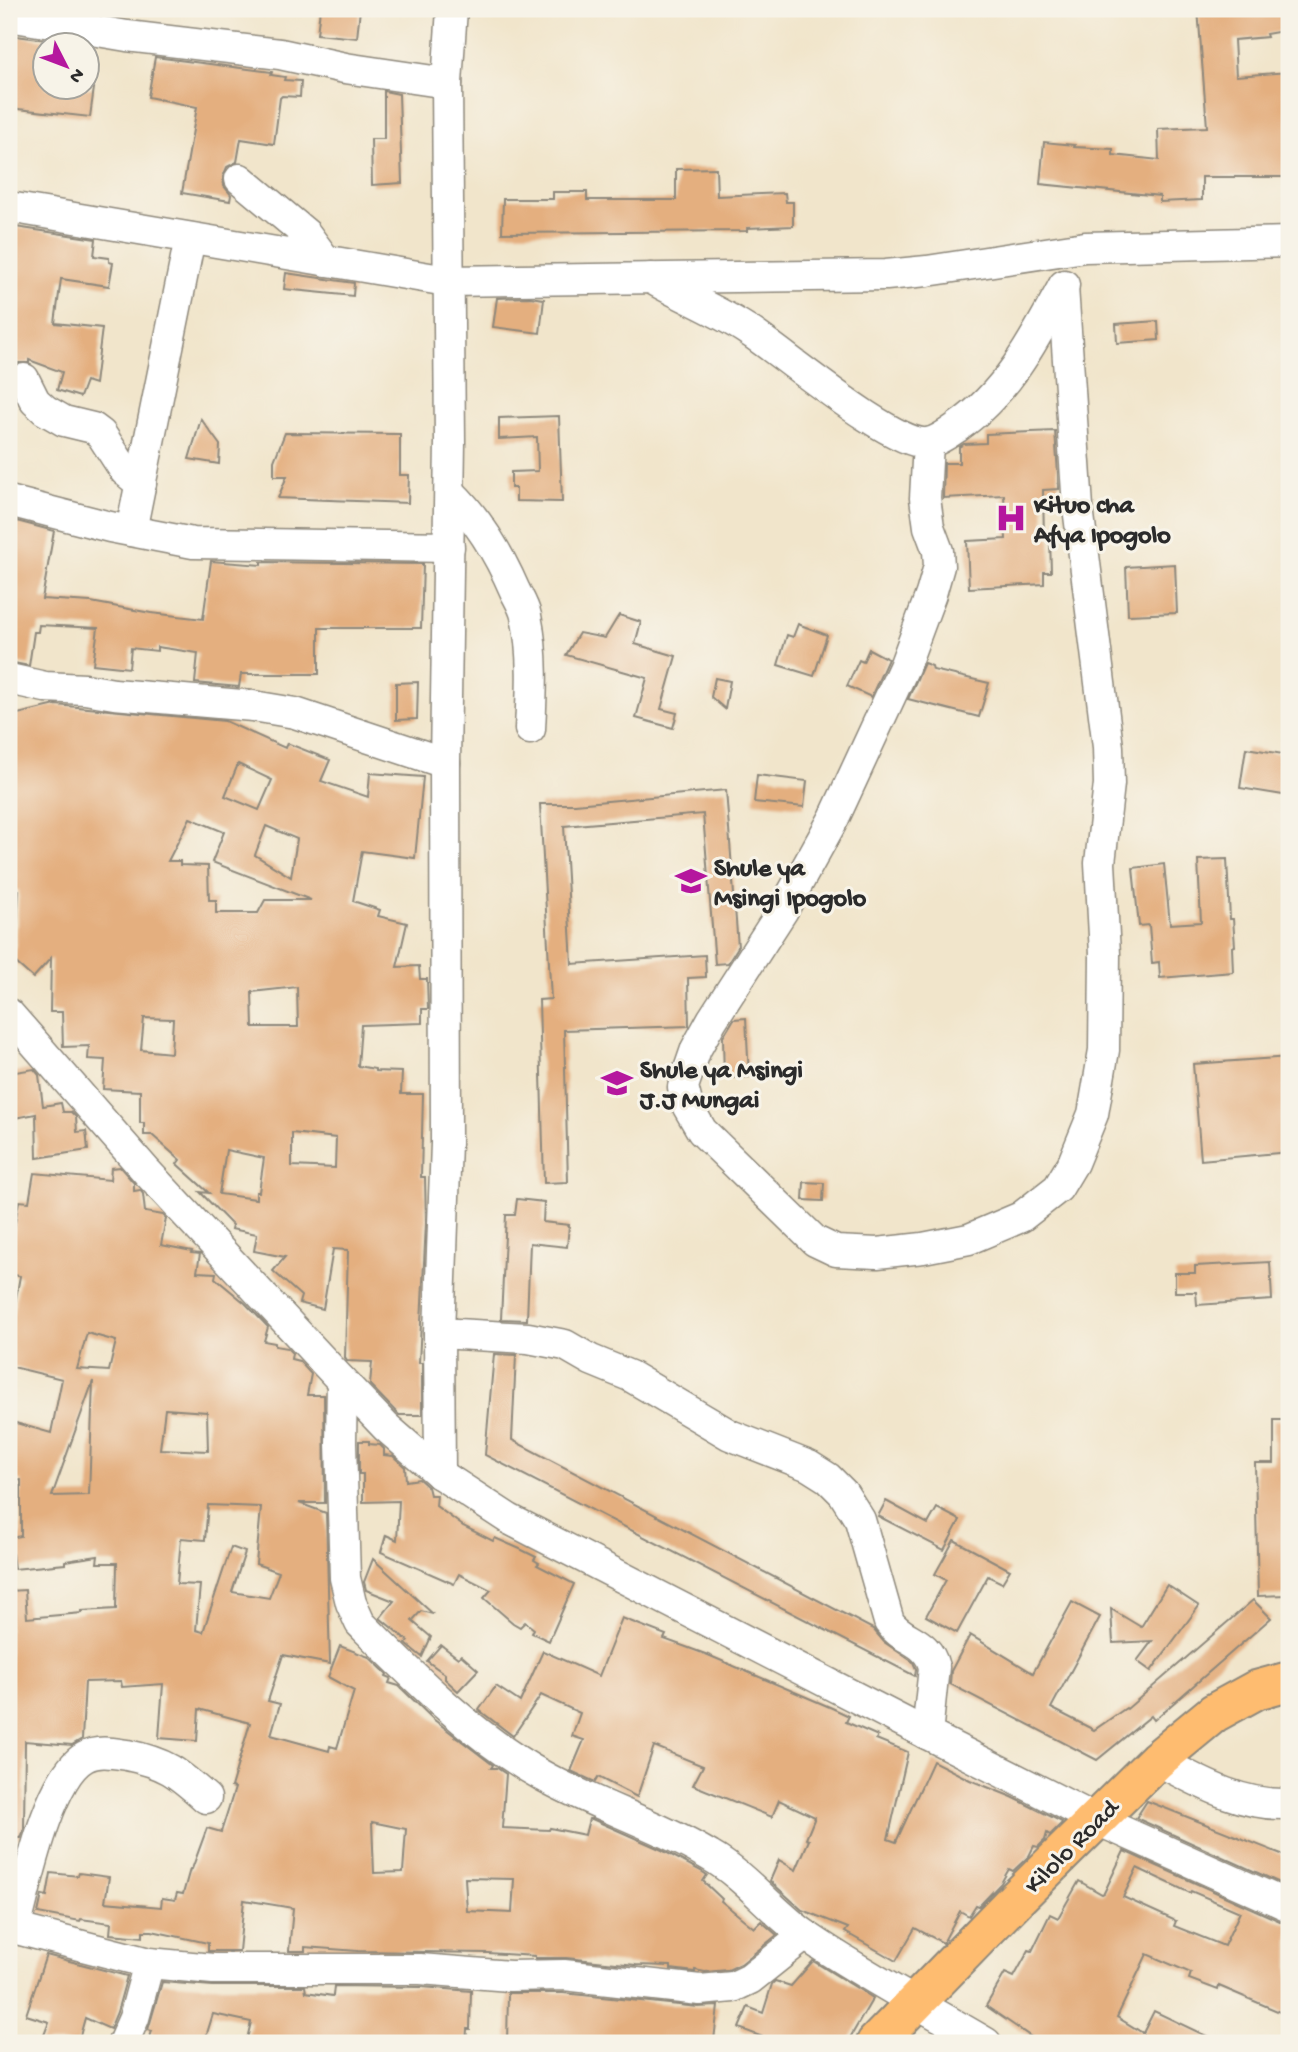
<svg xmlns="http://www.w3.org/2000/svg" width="1298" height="2052" font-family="'Gochi Hand',sans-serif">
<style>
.building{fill:#e4af7f;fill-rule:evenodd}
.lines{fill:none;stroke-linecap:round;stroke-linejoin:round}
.minor-casing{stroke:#8e887b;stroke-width:33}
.major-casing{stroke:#8e887b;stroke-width:42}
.minor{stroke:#fff;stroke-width:30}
.major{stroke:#febc70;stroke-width:38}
.labels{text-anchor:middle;stroke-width:6;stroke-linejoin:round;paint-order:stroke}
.poi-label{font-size:26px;font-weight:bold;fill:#2b2b2b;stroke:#f7f3e8;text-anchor:start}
.street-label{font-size:26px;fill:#2b2b2b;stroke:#f7f3e8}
</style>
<rect width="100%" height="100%" fill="#f7f3e8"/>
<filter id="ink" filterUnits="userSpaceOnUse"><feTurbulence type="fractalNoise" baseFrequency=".0143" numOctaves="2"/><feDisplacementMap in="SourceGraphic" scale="14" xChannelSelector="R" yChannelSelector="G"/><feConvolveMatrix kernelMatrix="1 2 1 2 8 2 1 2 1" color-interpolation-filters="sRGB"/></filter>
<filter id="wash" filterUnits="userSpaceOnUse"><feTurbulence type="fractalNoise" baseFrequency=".00686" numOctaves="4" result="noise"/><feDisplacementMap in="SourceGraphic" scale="28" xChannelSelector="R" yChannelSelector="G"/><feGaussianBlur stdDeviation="1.57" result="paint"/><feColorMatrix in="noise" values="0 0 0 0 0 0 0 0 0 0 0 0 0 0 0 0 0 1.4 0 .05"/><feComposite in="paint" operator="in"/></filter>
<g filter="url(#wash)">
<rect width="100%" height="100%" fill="#f1e5cb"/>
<g id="blocks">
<g class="building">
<path d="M320,9H360L357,38L317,34Z"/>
<path d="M1198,9H1231V11L1289,9V30L1266,34L1267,37L1234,40L1236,76L1289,72V177H1202V200L1160,202V196L1040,184L1044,142L1075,145L1074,147L1113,149V155L1159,160L1158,129L1207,127Z"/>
<path d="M9,35L46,40V88H94L90,117L9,108Z"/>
<path d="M155,57L272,72L271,75L285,77L284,80L301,81L300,97L282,96L280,98L274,144L241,139L237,162L227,167L223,177L224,186L231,195L230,201L182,193L197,107L148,97Z"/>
<path d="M384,91L399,94L402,183L372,185L371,139H384Z"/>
<path d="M716,168L717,196L785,193L786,202H793V226L747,228V231L502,233L503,199H553V192H587V200H676V169Z"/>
<path d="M9,226L96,239L94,256L109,258V262L113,263L109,286L61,279L55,323L102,328L95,384L86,381L80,397L57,390L62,372L29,360V363H9Z"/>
<path d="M286,273L354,283L353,296L284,289Z"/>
<path d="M530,297L544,299L540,333L493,327L497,298Z"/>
<path d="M1158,321L1159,340L1117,343L1116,324Z"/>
<path d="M559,416L562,502L516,501V488H511V472L538,471L537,437L499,439V418Z"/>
<path d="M201,419L220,445L219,464L189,459Z"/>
<path d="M1055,431L1059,489L1043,490L1044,538L1050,537L1051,572H1044V584L969,588L967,541L1006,539L1004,495L943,498L944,463H959V447L964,444L986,443V434Z"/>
<path d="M285,433L400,434V475H409L408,503L278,498L287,476H274V461Z"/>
<path d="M9,519L54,531L42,599L91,602L151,613L203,619L211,561L261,565V562L423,564L421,628H319V674H241L239,687L195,683L198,653L157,647V651L131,648L129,668L93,664L98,628L39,625L38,632H34L29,666L9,662Z"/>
<path d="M1175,564L1177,613L1128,615L1126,567Z"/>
<path d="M619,615L641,622L635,644L676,656L661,709L677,713L673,728L636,718L647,678L566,655L579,633L605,638Z"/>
<path d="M798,624L827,635L814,676L778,665L787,635L793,637Z"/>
<path d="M869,649L888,659L871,697L847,686L859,660L863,662Z"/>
<path d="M924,663L932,666L933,670L989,683L979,717L908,699Z"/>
<path d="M715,678L730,681L725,709L711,697Z"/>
<path d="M418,682L417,719L396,720V683Z"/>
<path d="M56,705L225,721L285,748L287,743L330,760L321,781L368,797L370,773L423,777L415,858L362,851L353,901L380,910L378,916L407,923L397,967L419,966L420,979H427L428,1009H422V1023L361,1025L358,1066L375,1069V1071L402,1072L401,1094H423L421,1177H425L426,1223L419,1363H422V1415H399L370,1385L372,1362L347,1361L345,1358L348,1250L333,1249L323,1309L299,1303L301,1296L273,1271L285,1257L254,1251L257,1234L231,1229L232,1225L200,1192L209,1193L177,1164L180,1160L152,1135H144V1123H140V1091L103,1089L105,1060L88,1059L89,1046L63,1047L62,1012H50L51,958L33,978L15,962L19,890L9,891V716ZM238,764L272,780L259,810L225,796ZM190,818L224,832L212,862L311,900H265L258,913H216V900H209L208,866L180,865V861H168ZM266,826L297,839L291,877L255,855ZM297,987L298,1027H253L252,992ZM144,1018L173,1019L171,1053L141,1050ZM292,1133L336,1138L335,1168L292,1166ZM226,1150L264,1158L259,1192H256V1199L219,1194Z"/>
<path d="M1246,748L1289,755V796L1240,788Z"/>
<path d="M757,775L807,781L804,807L754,802Z"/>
<path d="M726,790L738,947L728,963L715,964L703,814L564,826L572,964L705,955L706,977L688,978L689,1026L564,1030L568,1182L544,1183L539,1000L551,999L540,804H575Z"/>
<path d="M1227,859L1230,919H1233L1235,946L1232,947L1233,972L1160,978L1159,962L1152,963L1149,925L1139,926L1133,868L1164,864L1170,924L1201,922L1198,860Z"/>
<path d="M746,1018L749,1077L724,1078L723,1037L734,1019Z"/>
<path d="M1289,1057V1152L1201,1160L1193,1064Z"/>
<path d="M34,1069L39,1075L43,1106L61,1103L63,1112H71L76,1117L77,1132L86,1131L88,1150L37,1158L36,1114L9,1119V1073Z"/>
<path d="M120,1167L134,1183V1191L140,1190L143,1194L145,1212L163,1215L166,1218L161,1245L192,1251L191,1253L200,1254L197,1272L216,1273L215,1278L245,1303L268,1327L264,1341L275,1343V1346L287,1348L292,1353L291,1359L299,1361L311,1374L307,1395H324L325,1503H299L326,1513L330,1664L283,1655L268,1701L280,1704L271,1735L329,1751L330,1746L337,1748L354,1691L328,1677L340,1646L369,1657L387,1674L386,1676L391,1678L389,1683L399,1686L433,1719L493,1765L491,1768H497L506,1774L502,1828L549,1830L550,1828L585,1835L589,1819H592L662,1850L701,1871L707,1875L703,1881L722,1899L721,1901L754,1928L761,1921L777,1935L741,1964L728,1970L705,1972L695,1970V1972L671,1969V1966L636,1965L566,1958H535V1956L488,1953L358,1951L305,1947V1951H289L293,1908L244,1900L239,1951H208V1943L152,1931H143V1937L110,1934L111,1923L81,1919L80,1921L38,1913L42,1895L47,1896L51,1873L78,1876L79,1873L109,1877L105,1902L161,1907L162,1898L175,1900L177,1893L183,1894L190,1869H192L207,1828L221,1832L235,1788L231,1787L250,1723L199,1709L197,1741L159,1738L163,1684L122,1687L121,1681L85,1682L82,1739L72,1745L25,1741L24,1829L21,1838H9V1591L25,1590L27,1618L82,1613V1611L116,1609L117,1563H97L98,1556L65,1561V1564L14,1569L10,1538L21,1536V1480L9,1481V1421L51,1433L62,1379L9,1366V1337L20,1276L9,1274L14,1228L19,1201L29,1202L34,1173L110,1180L111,1168ZM87,1333L116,1341L109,1371L77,1369ZM93,1381L89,1495L52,1496ZM165,1409L207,1412L208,1451L160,1449ZM208,1505L261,1507L256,1564L279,1572L269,1598L232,1592L245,1552L231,1547L203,1632L196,1630L200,1585L177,1584L181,1538L205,1540ZM372,1822L406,1829L403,1872L374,1873ZM465,1878L514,1879L512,1913L467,1911Z"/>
<path d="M804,1182L824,1183L823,1201L803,1200Z"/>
<path d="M517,1199L544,1202L543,1222L569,1225L567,1247L530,1243L527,1320L501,1319L506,1215H515Z"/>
<path d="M1270,1262L1272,1300L1197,1305L1196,1292H1175V1273H1195V1266Z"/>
<path d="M494,1354L516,1355L512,1440L873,1629L884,1642L913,1662L916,1669L915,1676L485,1455Z"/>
<path d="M1274,1420H1289V1595L1258,1596L1255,1463H1274Z"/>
<path d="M359,1441H369V1444L380,1445L384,1449V1455L393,1456L405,1467L406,1481L419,1479L428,1487L430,1495H437L436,1506L463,1526L493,1541L495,1538L520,1549L536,1557L534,1560L539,1563L537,1565L574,1584L549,1641L532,1633L534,1629L525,1622L520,1627L513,1623L484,1598L491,1590L459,1574L454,1584L381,1552L386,1535L397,1540L399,1501L363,1502V1474H359Z"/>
<path d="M886,1501L928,1524L937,1508L960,1520L944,1550L878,1516Z"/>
<path d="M954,1540L1010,1570L1002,1583L988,1576L957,1633L926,1616L946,1580L935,1574Z"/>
<path d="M373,1559L433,1614L421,1611L412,1621L431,1637L422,1657L406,1644L408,1641L380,1618L394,1601L366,1590L364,1582Z"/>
<path d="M1167,1585L1199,1606L1151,1671L1137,1661L1152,1641L1113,1643L1111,1609L1141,1627Z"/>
<path d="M1253,1600L1271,1618L1154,1720L1151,1716L1097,1760L950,1684L951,1671L970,1635L1033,1673L1072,1602L1100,1617L1051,1708L1094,1730L1126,1708L1127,1709Z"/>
<path d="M622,1618L666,1635L664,1639L708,1655L832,1708L849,1716L846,1722L878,1736L876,1739L908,1752L888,1839L896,1842L933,1761L970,1780L1012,1797L1062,1822L1061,1824L1050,1835L1047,1833L1045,1840L1038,1847L1034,1846L1029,1856L1013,1871L1009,1869L1001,1883L979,1906L976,1905L969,1916L960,1911L943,1943L915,1928L896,1961L845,1932L848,1928L802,1910L770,1881L779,1860L796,1870L809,1840L806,1839L815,1817L779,1800L772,1817L693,1785L703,1766L654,1746L637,1797L598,1777L595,1782L571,1771L584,1740L572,1736L580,1713L541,1695L513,1736L479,1710L496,1686L520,1702L543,1651L599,1676Z"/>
<path d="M441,1645L458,1658L461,1655L478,1670L458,1691L445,1679V1674L427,1661Z"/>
<path d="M1147,1801L1289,1857V1887L1136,1818Z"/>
<path d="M1124,1851L1282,1922L1289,1923V2016L1219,1986L1218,1990L1189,1979L1191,1973L1147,1954L1117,2017L1143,2033L1154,2011L1221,2043H1040L986,2006L1005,1973L1014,1977L1029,1950L1032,1951L1050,1914L1058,1918L1079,1881L1102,1894L1104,1893ZM1137,1868L1190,1893L1191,1891L1240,1912L1224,1946L1174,1926L1176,1921L1123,1897Z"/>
<path d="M46,1955L127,1976L117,2012L110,2029L85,2018L78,2043H41L49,2022L26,2015Z"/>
<path d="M813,1961L873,1998L847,2043H778L739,2028L748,2007L763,2013L772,1984L775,1981L791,1986Z"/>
<path d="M162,1982L213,1986H305L306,1992L333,1996L334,1986L422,1987L471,1991L470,2029H467L466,2043H268L247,2039L251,2022L213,2014L204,2043H148L152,2031L148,2030Z"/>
<path d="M508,1993H563L698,2007L718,2006L714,2040H712V2043H507Z"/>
</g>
</g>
</g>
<g filter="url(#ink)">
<use href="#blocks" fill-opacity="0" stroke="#8e887b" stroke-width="2"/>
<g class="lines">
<defs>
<g id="minor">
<path d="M9,16L127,36L280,54L345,68L447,83"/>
<path d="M240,179L306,234L326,261"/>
<path d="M9,207L447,281L886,275L927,271L1085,247L1289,242"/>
<path d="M651,278C683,297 718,310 749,331C783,353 893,447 928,443C938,441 949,433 956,428C1008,392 1035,339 1064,285"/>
<path d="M24,379L35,401L45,410L64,421L93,428L101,434L125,471L141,484"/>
<path d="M928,443L925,498L929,527L938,551L939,566L931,594L904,667L834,818L783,910L712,1020L696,1049L683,1087L688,1107L702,1131L815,1241L836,1251L877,1253L923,1248L969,1239L1021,1217L1058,1188L1073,1163L1093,1114L1104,1050L1105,954L1100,863L1109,784L1108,747L1078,507L1063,287"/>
<path d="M450,492C479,520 499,554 515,591C519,599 524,607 526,616C534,653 532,692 530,729"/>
<path d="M9,501L110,527L193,543L449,547"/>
<path d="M131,531L190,238"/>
<path d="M9,679L45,687L85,689L114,694L253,706L295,713L445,763"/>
<path d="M9,1014L147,1172L342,1381L386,1427L440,1474L509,1519L927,1734L1095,1819L1289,1906"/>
<path d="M439,1333L528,1338L565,1345L591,1360L630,1376L730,1435L809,1466L828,1478L843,1493L860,1520L889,1622C903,1642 927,1639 934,1667L927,1734"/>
<path d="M342,1381L341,1443L345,1578L351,1603L360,1623C416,1679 473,1737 543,1776C597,1806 657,1824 710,1856C747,1877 773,1913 808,1937C865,1976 927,2008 986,2043"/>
<path d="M440,1474L439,1333L446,1143L445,763L450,442L447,83L452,9"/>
<path d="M1157,1760C1199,1782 1240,1806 1289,1804"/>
<path d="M9,1927L149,1963L213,1969H420L510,1976L564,1975L700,1990L733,1987L750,1979L805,1935"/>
<path d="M15,1929C26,1888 48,1777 85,1757C98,1750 113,1753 127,1755C166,1763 177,1772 206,1798"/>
<path d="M123,2043L134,2018L149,1963"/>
</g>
<path id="major" d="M876,2043L1016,1899L1157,1760L1214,1713L1256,1690L1289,1681"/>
</defs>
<use href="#minor" class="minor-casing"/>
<use href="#major" class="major-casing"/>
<use href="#minor" class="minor"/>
<use href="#major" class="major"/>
</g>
</g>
<defs>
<symbol id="hospital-bare" viewBox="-9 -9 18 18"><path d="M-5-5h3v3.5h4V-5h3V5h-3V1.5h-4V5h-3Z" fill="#b5179e" stroke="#f7f3e8" stroke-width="2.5" paint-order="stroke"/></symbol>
<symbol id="school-bare" viewBox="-9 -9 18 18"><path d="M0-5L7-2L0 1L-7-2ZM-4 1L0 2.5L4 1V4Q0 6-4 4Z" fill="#b5179e" stroke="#f7f3e8" stroke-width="2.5" paint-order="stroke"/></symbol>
</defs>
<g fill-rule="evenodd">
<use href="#hospital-bare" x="989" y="496" width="44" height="44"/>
<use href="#school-bare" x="669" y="859" width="44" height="44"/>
<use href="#school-bare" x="595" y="1061" width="44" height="44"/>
</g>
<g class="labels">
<g class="poi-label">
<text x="1034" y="512">Kituo cha<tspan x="1034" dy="30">Afya Ipogolo</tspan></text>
<text x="714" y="875">Shule ya<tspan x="714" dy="30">Msingi Ipogolo</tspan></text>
<text x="640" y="1077">Shule ya Msingi<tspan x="640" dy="30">J.J Mungai</tspan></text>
</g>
<g class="street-label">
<text transform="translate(1070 1845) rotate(-45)" y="9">Kilolo Road</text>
</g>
</g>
<rect width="1298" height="2052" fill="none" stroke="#f7f3e8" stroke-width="35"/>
<g transform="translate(66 66) rotate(132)"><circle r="33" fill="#f7f3e8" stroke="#a5a39c" stroke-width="2"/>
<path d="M0-5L12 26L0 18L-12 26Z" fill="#b5179e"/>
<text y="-10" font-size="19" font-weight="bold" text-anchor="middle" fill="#2b2b2b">N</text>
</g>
</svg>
